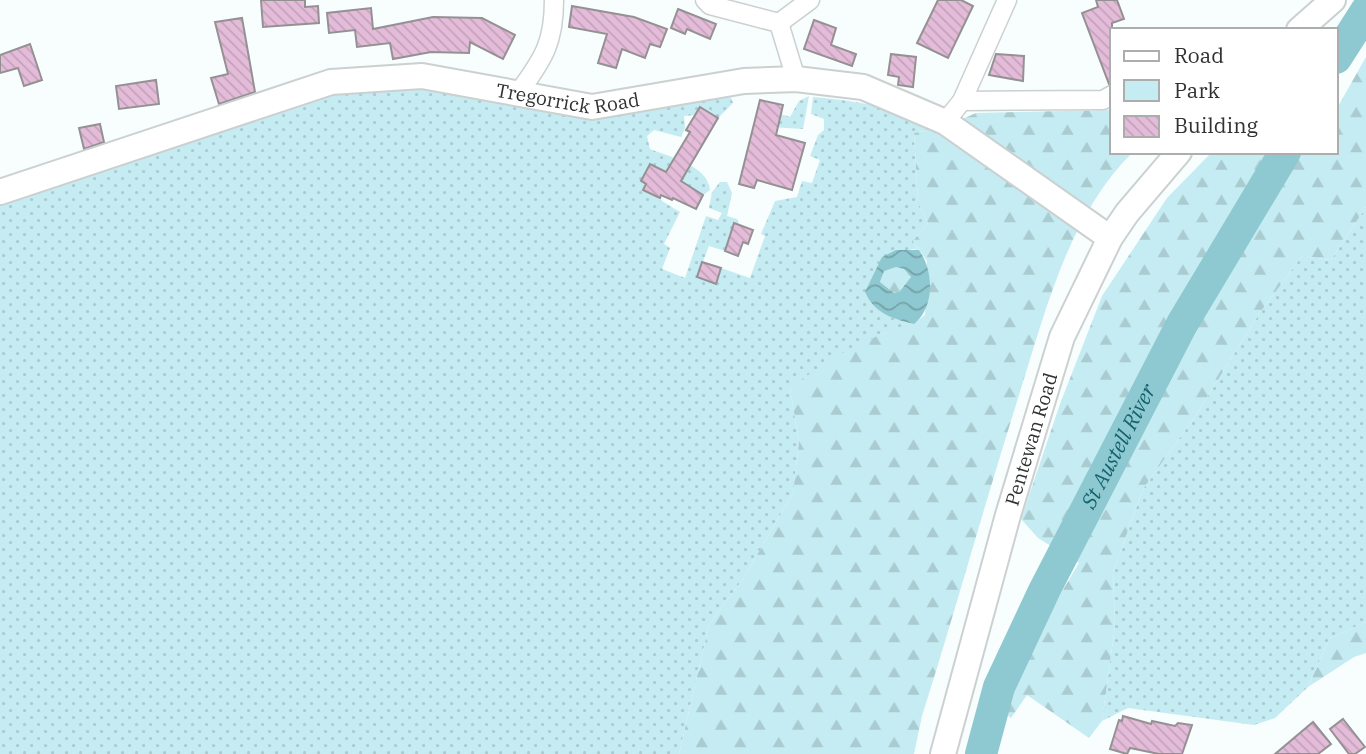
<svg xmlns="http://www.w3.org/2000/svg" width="1366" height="754" font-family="'IBM Plex Serif',serif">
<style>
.green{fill:url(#green-dots)}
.forest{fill:url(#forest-firs)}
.water{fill:url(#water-waves);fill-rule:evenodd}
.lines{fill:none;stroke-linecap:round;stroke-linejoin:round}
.river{stroke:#8ec8d0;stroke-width:32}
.building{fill:url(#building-back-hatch);stroke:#949193;stroke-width:2}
.street-casing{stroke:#cbd0d0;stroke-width:21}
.secondary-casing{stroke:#cbd0d0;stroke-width:28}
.street{stroke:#fff;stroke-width:18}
.secondary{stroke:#fff;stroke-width:24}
.labels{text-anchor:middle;stroke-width:6;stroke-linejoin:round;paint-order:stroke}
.street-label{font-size:19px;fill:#303232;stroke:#fff}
.water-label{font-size:21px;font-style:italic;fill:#13626b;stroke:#fff}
</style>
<defs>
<pattern id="green-dots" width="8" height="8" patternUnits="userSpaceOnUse" patternTransform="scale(1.75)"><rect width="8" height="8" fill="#c5ecf2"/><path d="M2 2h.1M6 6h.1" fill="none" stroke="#aacbd0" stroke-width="1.8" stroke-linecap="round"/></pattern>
<pattern id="forest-firs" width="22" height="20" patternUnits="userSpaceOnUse" patternTransform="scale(1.75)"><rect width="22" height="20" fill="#c5ecf2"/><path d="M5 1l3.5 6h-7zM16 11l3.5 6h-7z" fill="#aacbd0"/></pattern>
<pattern id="water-waves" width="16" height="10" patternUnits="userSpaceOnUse" patternTransform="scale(1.75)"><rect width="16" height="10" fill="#8ec8d0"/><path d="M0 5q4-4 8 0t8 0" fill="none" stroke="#74a3a9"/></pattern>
<pattern id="building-back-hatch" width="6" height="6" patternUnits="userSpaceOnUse" patternTransform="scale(1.75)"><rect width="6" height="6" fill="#e4bcd9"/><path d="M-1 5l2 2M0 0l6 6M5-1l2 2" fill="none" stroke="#c4a2bb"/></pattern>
</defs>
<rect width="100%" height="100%" fill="#f8fdfd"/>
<g class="green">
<path d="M424,83L585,113L729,93L733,103L718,118L700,108L695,115L684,116L685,128L681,137L654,130L647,136L650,149C669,157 708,165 710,190L703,195L650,164L641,181L646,184L644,190L680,212L664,244L670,248L662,269L685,278L706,216L718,220L722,213L709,208L712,192L720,182H727L732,193L727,216L737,219L739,225L734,224L725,251L709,246L697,277L716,284L721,268L750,278L765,236L761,234L775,201L797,197L802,181L812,183L820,160L810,156L818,135L824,130V119L811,114L813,97C860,101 900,109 944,127L914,133L918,202L928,223L913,241L919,250L912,249L865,292C874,313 892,319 914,324C905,332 893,330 883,334C850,349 819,367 790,388L799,442L793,493L743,579L709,625L679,754H0V202L282,100Z"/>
<path d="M809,96L803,129L771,127L781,114L790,117L799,101Z"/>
<path d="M1366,207V622L1329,639L1308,687L1275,718L1254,725L1128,708L1102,721L1115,626L1113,572L1143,489L1196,415L1259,314L1302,256L1331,260Z"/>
</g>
<g class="forest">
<path d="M1366,57V207L1331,260L1302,256L1259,314L1196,415L1143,489L1113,572L1115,626L1102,721L1089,738L1027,695L1011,718L1001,710L1024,655L1079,563L1038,538L1021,519L1060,404L1102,296L1167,198L1212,152H1336V110Z"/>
<path d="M1112,110V152H1133C1068,216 1046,310 1019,395C985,502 956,609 922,716L914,754H679L709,625L743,579L793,493L799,442L790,388C819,367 852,344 886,333C908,325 905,331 925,315L927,261L913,241L928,223L918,202L914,133L944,127L976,113Z"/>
<path d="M897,266L904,269L911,277L900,291L894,293L880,282L884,271Z"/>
<path d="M1366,622V653L1354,657L1308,687L1329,639Z"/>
</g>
<path class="water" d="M896,250H919C934,271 935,307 914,324C892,319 874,313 865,292L882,257ZM896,267L904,269L911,277L900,291L894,293L880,282L884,271Z"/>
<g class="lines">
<g class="river">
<path d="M1336,58L1366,11"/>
<path id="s1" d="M981,754L999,687L1044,591L1182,324L1285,152"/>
</g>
</g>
<g class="building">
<path d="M261,0H305V7L318,6L319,23L263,27Z"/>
<path d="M938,0H961L973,6L948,58L917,43Z"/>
<path d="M1096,0H1117L1124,19L1112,23V84H1109L1082,13L1098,7Z"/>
<path d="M572,6L634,17L667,29L660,47L650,44L645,58L622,49L616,68L598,63L607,34L569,27Z"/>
<path d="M371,8L373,29L433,17L482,18L515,35L503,59L470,42L469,53L431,52L393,59L390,43L357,47L355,30L329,33L327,13Z"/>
<path d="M678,9L716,24L710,39L687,29L685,34L671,28Z"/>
<path d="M242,18L255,92L219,104L211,78L228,74L215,22Z"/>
<path d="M814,20L836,28L831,45L856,54L852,66L804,49Z"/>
<path d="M30,44L42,80L24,86L18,68L0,73V55Z"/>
<path d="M891,54L916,57L913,87L898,85L899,77L888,75Z"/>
<path d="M996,54L1024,56L1023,81L989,75Z"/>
<path d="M156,80L159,104L119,109L116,86Z"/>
<path d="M760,100L783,105L776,135L805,143L792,190L757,180L754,188L739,184Z"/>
<path d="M700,107L718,118L681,181L703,195L696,209L673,198L672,200L661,195L660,198L643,190L646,184L641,181L650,164L666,172L690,132L686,130Z"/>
<path d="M100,124L104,142L84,149L79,128Z"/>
<path d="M734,223L753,230L748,244L743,242L738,256L725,251Z"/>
<path d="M702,262L721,268L716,284L697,277Z"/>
<path d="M1123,716L1151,724L1152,721L1175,726L1178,723L1192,725L1182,754H1159L1130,748L1127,754L1110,749L1119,720L1122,721Z"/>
<path d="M1343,719L1365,747L1355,754H1349L1330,729Z"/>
<path d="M1313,722L1331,744L1318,754H1275Z"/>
</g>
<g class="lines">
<defs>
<g id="street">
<path d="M705,0L710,5L779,23L796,79"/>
<path d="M779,23L810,0"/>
<path d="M519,92C544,58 554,42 554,0"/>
<path d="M962,101L1103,100L1112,95"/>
<path d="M945,122L962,101L1007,0"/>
</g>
<g id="secondary">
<path d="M1299,30L1333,0"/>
<path id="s2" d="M0,192L331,82L422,76L592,107L744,81L796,79L863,87L945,122L1110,238"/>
<path id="s3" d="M943,754L1008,515L1062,337L1110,238L1127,213L1179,152"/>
</g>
</defs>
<use href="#street" class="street-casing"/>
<use href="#secondary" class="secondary-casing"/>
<use href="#street" class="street"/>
<use href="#secondary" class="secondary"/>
</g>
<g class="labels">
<g class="street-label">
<text dy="7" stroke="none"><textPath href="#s2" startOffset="588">Tregorrick Road</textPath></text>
<text dy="7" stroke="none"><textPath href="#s3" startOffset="327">Pentewan Road</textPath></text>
</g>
<g class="water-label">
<text dy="7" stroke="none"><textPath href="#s1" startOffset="338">St Austell River</textPath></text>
</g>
</g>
<rect x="1110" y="28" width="228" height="126" fill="#ffffff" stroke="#acadad" stroke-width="2"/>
<rect x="1124" y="51" width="35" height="10" fill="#ffffff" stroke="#acadad" stroke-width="2"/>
<text x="1174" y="63" font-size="21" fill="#303232">Road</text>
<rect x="1124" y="80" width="35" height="21" fill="#c5ecf2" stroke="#acadad" stroke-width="2"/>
<text x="1174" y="98" font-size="21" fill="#303232">Park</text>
<rect x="1124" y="116" width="35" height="21" fill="url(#building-back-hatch)" stroke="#acadad" stroke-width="2"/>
<text x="1174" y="133" font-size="21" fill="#303232">Building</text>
</svg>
